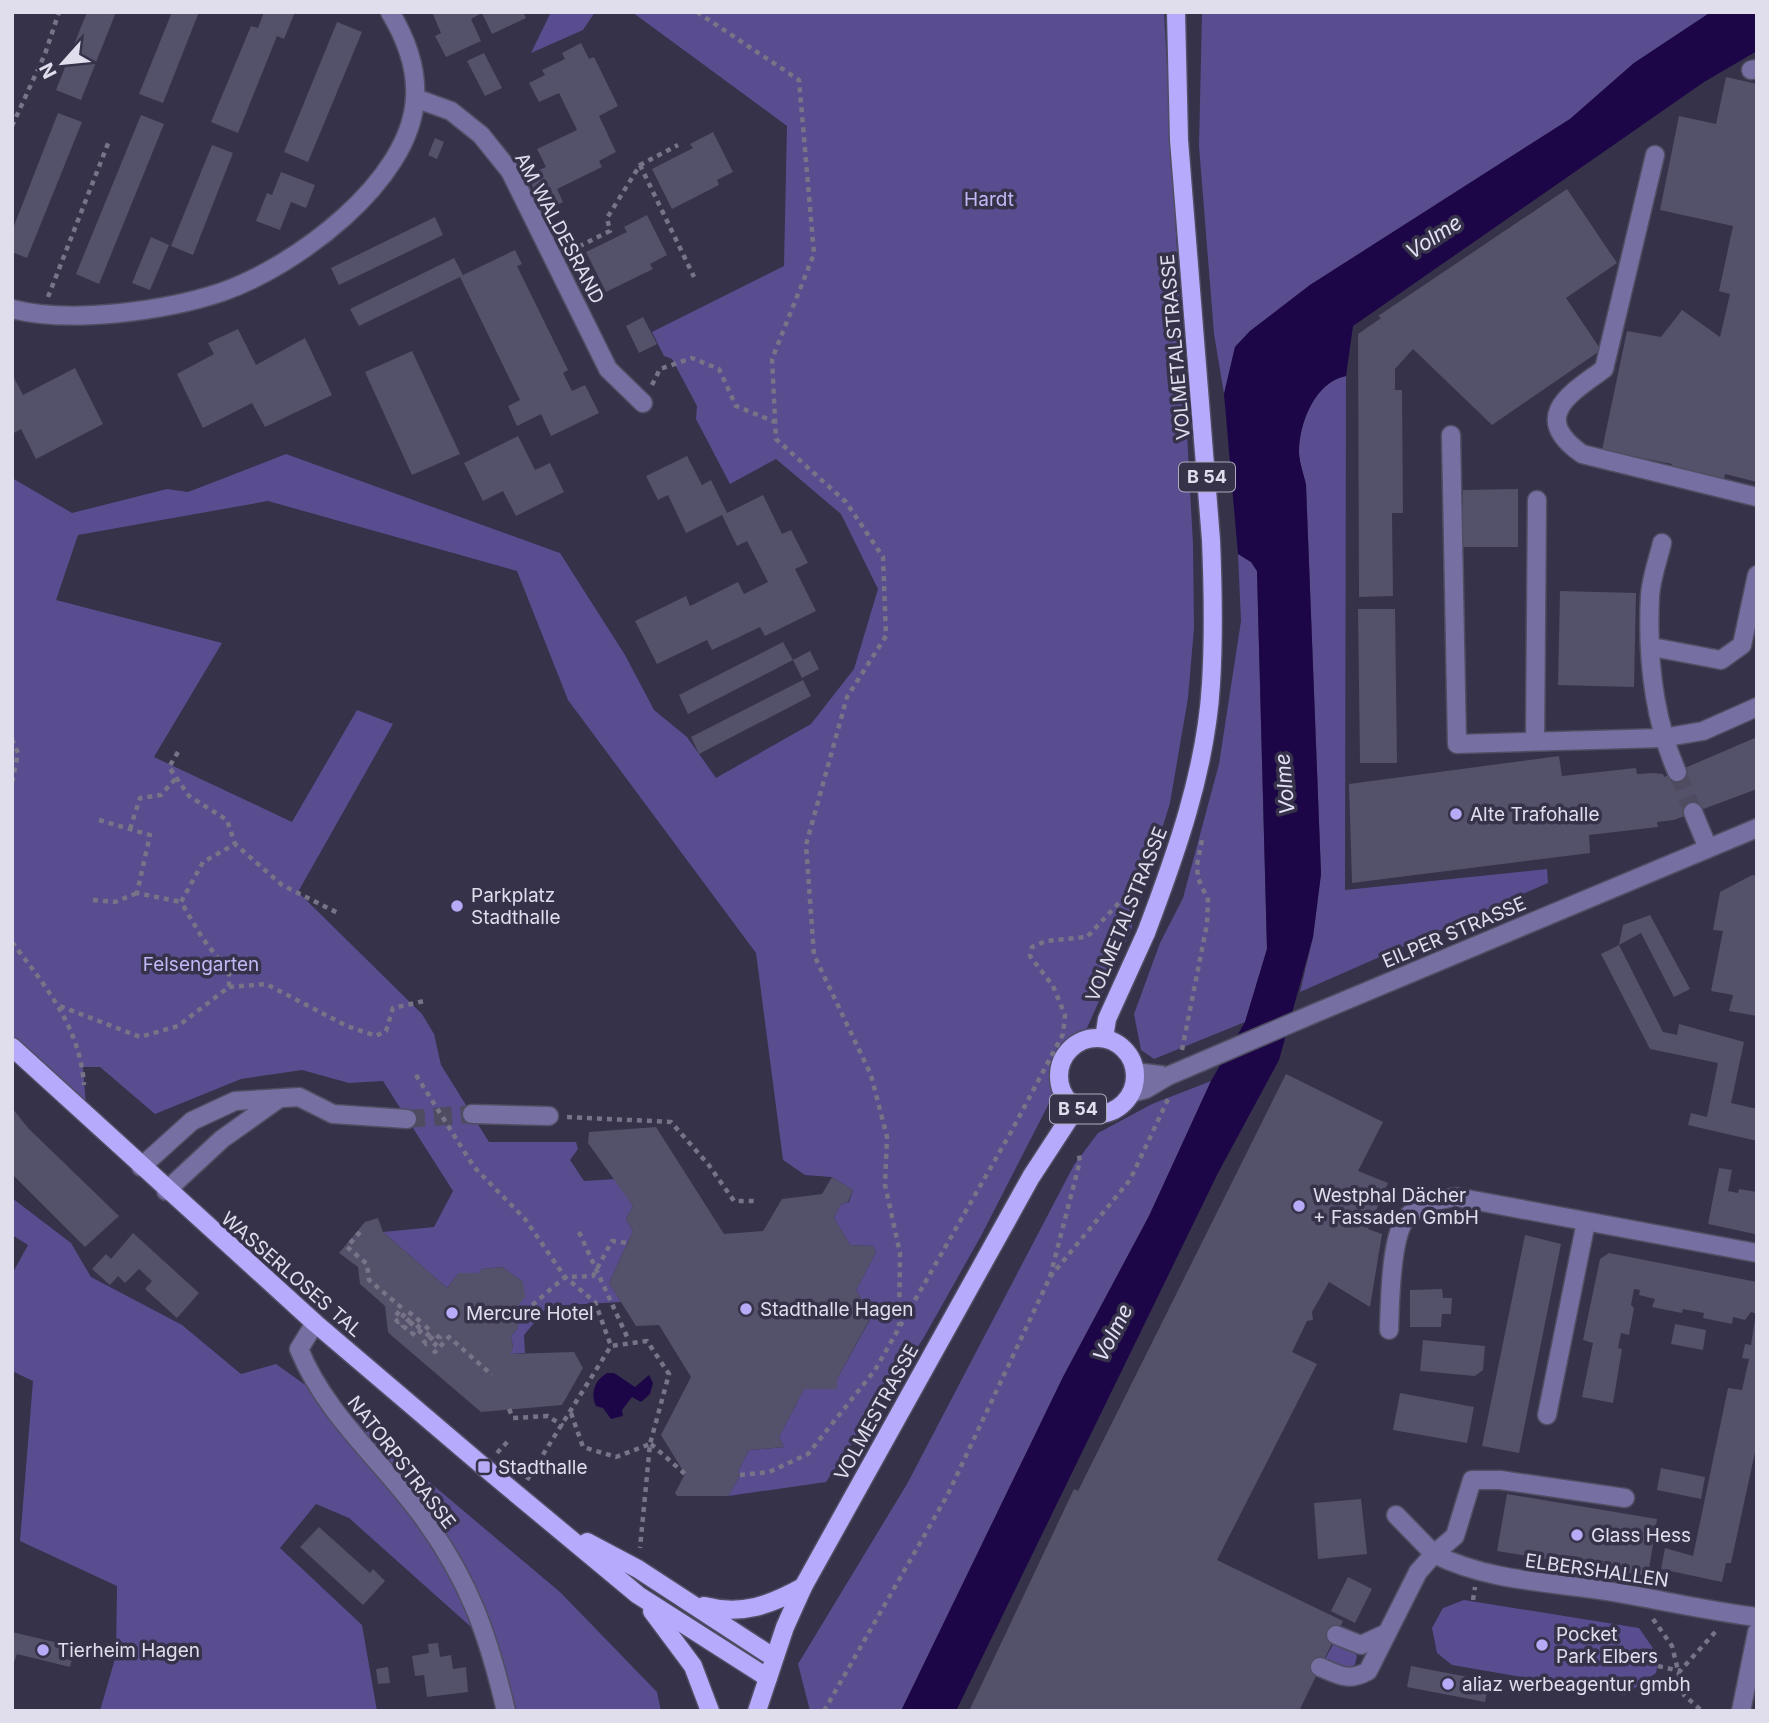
<svg xmlns="http://www.w3.org/2000/svg" width="1769" height="1723" font-family="Inter,sans-serif">
<style>
.green{fill:#594d8f}
.water{fill:#1d0648}
.building{fill:#54516a}
.lines{fill:none;stroke-linecap:round;stroke-linejoin:round}
.minor-tunnel{stroke:#4f4c62;stroke-width:18;stroke-dasharray:18 9;stroke-linecap:butt}
.minor-casing{stroke:#504e63;stroke-width:21}
.major-casing{stroke:#504e63;stroke-width:21}
.path{stroke:#777488;stroke-width:4.5;stroke-dasharray:5 5;stroke-linecap:butt}
.minor{stroke:#766fa1;stroke-width:18}
.major{stroke:#b6aafc;stroke-width:18}
.minor-bridge-casing{stroke:#504e63;stroke-width:21;stroke-linecap:butt}
.major-bridge-casing{stroke:#504e63;stroke-width:21;stroke-linecap:butt}
.minor-bridge{stroke:#766fa1;stroke-width:18}
.major-bridge{stroke:#b6aafc;stroke-width:18}
.poi-dot{fill:#b7abf8;stroke:#353249;stroke-width:2.5}
.labels{text-anchor:middle;stroke-width:7;stroke-linejoin:round;paint-order:stroke}
.shield{fill:#353249;stroke:#adaabc;stroke-width:2}
.shield-label{font-size:18px;font-weight:bold;fill:#e0deed}
.park-label{font-size:19px;fill:#c0b9f5;stroke:#353249}
.street-label{font-size:19px;fill:#e0deed;stroke:#353249}
.poi-label{font-size:19px;fill:#e0deed;stroke:#353249;text-anchor:start}
.water-label{font-size:21px;font-style:italic;fill:#e3e1f6;stroke:#353249}
</style>
<rect width="100%" height="100%" fill="#353249"/>
<g class="green">
<path d="M551,12H595L583,30L531,53Z"/>
<path d="M632,12H1164L1193,544L1194,628L1188,698L1170,803L1131,930L1082,1039L981,1236L923,1339L826,1482L728,1496L740,1475L738,1471L749,1450L784,1447L779,1437L804,1389H837V1379L872,1316L856,1290L876,1252L873,1246L850,1245L834,1218L841,1204L849,1202L853,1190L832,1177L805,1175L783,1160L756,953L568,700L517,571L268,501L78,535L56,600L222,643L154,757L292,822L357,710L393,724L298,892L422,1014L434,1034L441,1065L489,1142H576L578,1149L570,1160L584,1181L616,1179L633,1206L626,1219L633,1231L609,1283L621,1302L548,1306L524,1335L525,1353L510,1354L513,1347L511,1336L518,1328L517,1307L523,1282L502,1267L482,1269L479,1273H459L447,1288L383,1232L434,1227L453,1191L383,1081L349,1083L302,1070L241,1079L155,1114L100,1067H83L87,1118L12,1047V478L72,513L167,489L188,492L286,454L560,553L625,655L654,710L687,737L716,778L811,724L854,669L878,589L841,514L776,459L730,484L696,419L697,406L672,359L664,356L652,332L784,266L787,126Z"/>
<path d="M1202,12H1711L1634,63L1570,119L1310,285L1250,331L1235,347L1224,394L1214,334L1199,146Z"/>
<path d="M1346,376L1345,890L1547,869L1548,883L1300,992L1313,937L1321,874L1306,485C1304,475 1299,462 1299,452C1299,423 1315,382 1346,376Z"/>
<path d="M1238,554L1251,562L1257,571L1267,949L1245,1022L1154,1059L1141,1050L1134,1014L1160,943L1183,898L1219,764L1241,621Z"/>
<path d="M1211,1081L1149,1216L1063,1377L901,1711H810L798,1664L907,1484L1074,1165L1098,1133L1152,1104Z"/>
<path d="M12,1198L71,1243L91,1277L182,1325L241,1374L276,1364L364,1427L560,1592L657,1692L661,1711H517L504,1669L480,1635L349,1518L316,1504L280,1548L362,1625L377,1711H100L116,1655L117,1586L20,1541L33,1381L12,1371V1274L28,1245L12,1235Z"/>
<path d="M1464,1600L1639,1628L1659,1657L1656,1673L1625,1695L1452,1665L1437,1653L1432,1628L1443,1608Z"/>
<path d="M1334,1643L1353,1651L1357,1656L1355,1665L1345,1669L1325,1659Z"/>
</g>
<g class="water">
<path d="M1711,12H1757V51L1704,82L1353,326L1346,376C1315,382 1299,423 1299,452C1299,462 1304,475 1306,485L1321,874L1313,937L1279,1060L1218,1173L956,1711H901L1063,1377L1149,1216L1211,1081L1245,1022L1267,949L1257,571L1251,562L1238,554L1224,394L1235,347L1250,331L1310,285L1570,119L1634,63Z"/>
<path d="M607,1373H614L635,1387L649,1375L653,1383L650,1394L641,1402L632,1397L622,1410L623,1416L611,1419L603,1408L596,1406C590,1393 595,1380 607,1373Z"/>
</g>
<g class="building">
<path d="M87,12H116L81,100L56,90Z"/>
<path d="M172,12H199L163,103L139,94Z"/>
<path d="M264,12H295L284,39L277,36L238,133L211,122L251,26L258,28Z"/>
<path d="M432,12H523L526,18L492,34L482,13L471,19L481,41L446,57L435,36L441,33Z"/>
<path d="M337,22L362,32L308,162L284,152Z"/>
<path d="M581,43L589,59L594,57L618,106L599,116L616,152L599,161L602,167L557,189L563,202L545,211L527,175L546,167L537,149L577,130L559,93L539,102L529,83L545,75L542,70L565,59L562,53Z"/>
<path d="M484,53L502,88L485,96L467,61Z"/>
<path d="M1726,77L1757,84V482L1725,474L1723,484L1671,471L1672,464L1602,450L1627,331L1661,337L1682,310L1720,337L1730,294L1719,291L1733,226L1660,210L1679,116L1716,124Z"/>
<path d="M58,113L82,122L27,258L12,252V231Z"/>
<path d="M141,115L164,124L99,284L76,274Z"/>
<path d="M713,132L733,172L717,180L719,185L672,209L652,169L693,148L690,144Z"/>
<path d="M435,138L444,142L437,159L428,155Z"/>
<path d="M212,145L233,153L193,255L171,246Z"/>
<path d="M281,172L315,185L306,208L291,202L280,230L256,221L267,193L272,195Z"/>
<path d="M1567,189L1617,263L1566,298L1601,350L1492,425L1413,349L1395,369V390H1402L1403,513H1392L1393,596L1359,597L1358,334L1381,318L1378,316Z"/>
<path d="M647,215L667,255L650,264L653,269L606,292L586,252L627,232L624,227Z"/>
<path d="M435,217L443,235L339,285L331,268Z"/>
<path d="M151,237L169,245L150,290L132,283Z"/>
<path d="M515,250L522,264L517,266L568,370L563,373L572,391L585,385L599,413L551,436L541,414L517,426L508,406L520,400L460,277L359,326L350,309L454,258L463,275Z"/>
<path d="M643,317L657,344L639,353L626,326Z"/>
<path d="M238,329L256,365L305,338L332,395L265,427L252,403L203,428L177,374L214,354L208,343Z"/>
<path d="M412,351L460,454L412,475L365,372Z"/>
<path d="M75,368L103,424L36,459L21,429L12,434V374L23,395Z"/>
<path d="M518,436L535,470L550,463L564,492L516,516L503,491L483,501L464,463Z"/>
<path d="M687,456L702,485L711,480L727,513L763,495L782,534L791,530L808,563L795,569L816,611L765,636L760,627L712,650L707,640L657,664L635,621L686,596L690,606L738,582L744,594L768,582L747,541L737,546L722,515L686,533L668,495L658,500L646,476Z"/>
<path d="M1518,489V547H1463V490Z"/>
<path d="M1560,591L1636,593L1634,687L1558,685Z"/>
<path d="M1358,609H1395L1397,763H1360Z"/>
<path d="M783,642L793,660L810,651L819,669L802,678L793,660L688,714L679,695Z"/>
<path d="M803,680L811,696L699,754L691,737Z"/>
<path d="M1757,737V789L1674,820L1657,822L1658,827L1589,835L1590,853L1352,883L1349,784L1559,756L1562,776L1636,768L1637,774L1653,773L1663,774L1664,777Z"/>
<path d="M1752,875L1757,876V1016L1729,1011L1733,995L1711,991L1723,931L1713,930L1720,892Z"/>
<path d="M1650,915L1690,989L1674,997L1641,933L1619,945L1663,1032L1677,1035L1679,1024L1744,1042L1731,1103L1757,1109V1141L1688,1125L1691,1113L1707,1117L1718,1063L1650,1049L1601,954L1619,945L1623,925Z"/>
<path d="M1286,1074L1383,1122L1358,1171L1388,1183L1368,1229L1382,1234L1370,1307L1329,1282L1312,1312L1313,1320L1307,1321L1292,1352L1317,1364L1217,1560L1343,1621L1299,1711H969L1074,1489L1078,1491Z"/>
<path d="M12,1108L29,1129L119,1216L85,1247L12,1174Z"/>
<path d="M656,1127L724,1234L763,1231L782,1199L822,1194L832,1177L853,1190L848,1202L841,1204L834,1218L850,1245L873,1246L876,1252L856,1290L872,1315L837,1379V1389H804L779,1437L784,1447L749,1450L738,1471L740,1475L728,1496H677L675,1493L685,1474L661,1435L691,1377L659,1325L636,1326L609,1283L633,1231L626,1219L633,1206L588,1143L589,1132Z"/>
<path d="M1719,1168L1732,1170L1728,1191L1738,1193L1739,1189L1757,1192L1755,1234L1708,1224Z"/>
<path d="M378,1218L383,1232L447,1288L459,1273H479L482,1269L502,1267L523,1282L525,1297L517,1307L518,1328L511,1336L513,1347L510,1354L574,1352L583,1368L562,1405L481,1412L392,1336L388,1332L385,1306L360,1284L358,1267L339,1253L365,1222Z"/>
<path d="M133,1233L199,1293L177,1318L145,1289L152,1281L139,1269L125,1283L118,1276L110,1285L92,1269L106,1254L111,1259Z"/>
<path d="M1525,1235L1561,1244L1519,1453L1482,1446Z"/>
<path d="M1609,1253L1757,1282V1314L1751,1312L1745,1320L1733,1317L1732,1324L1703,1318L1704,1313L1683,1309L1682,1313L1652,1307L1655,1299L1639,1295L1640,1290L1634,1289L1631,1305L1634,1308L1629,1335L1621,1333L1618,1348L1622,1349L1613,1403L1582,1397L1593,1343L1583,1340L1600,1259Z"/>
<path d="M1442,1289L1443,1298H1452L1451,1314H1442L1441,1327H1410V1290Z"/>
<path d="M1755,1319L1757,1443L1731,1563H1726L1722,1582L1661,1569L1665,1548L1693,1556L1728,1388L1742,1390L1749,1359L1742,1358L1745,1344L1751,1345Z"/>
<path d="M1675,1324L1706,1330L1703,1350L1671,1344Z"/>
<path d="M1423,1340L1485,1346L1483,1370L1475,1376L1420,1371Z"/>
<path d="M1400,1393L1474,1407L1467,1443L1393,1430Z"/>
<path d="M1661,1468L1705,1477L1701,1499L1657,1490Z"/>
<path d="M1507,1494L1657,1519L1648,1576L1497,1551Z"/>
<path d="M1361,1499L1367,1554L1318,1559L1314,1503Z"/>
<path d="M319,1527L370,1573L373,1569L385,1581L363,1605L300,1547Z"/>
<path d="M1348,1577L1372,1589L1355,1623L1331,1611Z"/>
<path d="M12,1632L75,1647L70,1667L17,1654L12,1668Z"/>
<path d="M438,1643L440,1657L451,1655L453,1669L466,1667L468,1692L427,1697L424,1675L415,1676L412,1656L429,1653L428,1644Z"/>
<path d="M1411,1666L1489,1681L1485,1702L1407,1687Z"/>
<path d="M388,1667L390,1683L378,1684L376,1669Z"/>
</g>
<g class="lines">
<g class="minor-tunnel">
<path d="M1677,772L1693,812"/>
<path d="M407,1119L472,1114"/>
</g>
<defs>
<g id="minor">
<path d="M1751,70L1757,69"/>
<path d="M415,98L451,111L481,135L510,171L608,369L643,403"/>
<path d="M1655,155L1604,369C1569,394 1530,417 1582,454L1757,497"/>
<path d="M12,309C70,324 165,311 222,292C294,267 411,182 415,98C417,68 405,37 390,12"/>
<path d="M1451,435L1457,744L1662,738L1703,731L1757,707"/>
<path d="M1662,543C1658,560 1651,579 1650,596C1647,656 1653,717 1677,772"/>
<path d="M1652,647L1721,660L1742,645L1757,575"/>
<path d="M1535,741L1537,500"/>
<path d="M1693,812L1708,848"/>
<path d="M1313,1014L1757,828"/>
<path d="M1135,1072L1168,1076"/>
<path d="M1131,1093L1146,1089L1168,1076"/>
<path d="M472,1114L549,1116"/>
<path d="M141,1167L192,1121L235,1101L299,1097L333,1114L407,1119"/>
<path d="M166,1191L222,1139L277,1100"/>
<path d="M315,1323L299,1349C325,1414 381,1460 422,1516C469,1580 488,1634 506,1711"/>
<path d="M1389,1330C1390,1306 1390,1235 1407,1217C1420,1203 1437,1200 1456,1197L1757,1253"/>
<path d="M1547,1415L1586,1222"/>
<path d="M1396,1515L1434,1554L1455,1536L1472,1480H1500L1625,1498"/>
<path d="M1336,1635L1361,1645L1387,1633"/>
<path d="M1320,1667C1338,1675 1349,1682 1368,1671L1418,1572L1434,1554C1488,1581 1549,1582 1607,1591C1657,1599 1707,1611 1757,1617"/>
<path d="M1741,1711L1757,1632"/>
</g>
<g id="major">
<path d="M1104,1038L1107,1019L1146,933"/>
<circle cx="1097" cy="1076" r="38"/>
<path d="M12,1047L315,1323L484,1467L638,1595L768,1678"/>
<path d="M587,1542L638,1569L773,1657"/>
<path d="M704,1606C742,1616 770,1605 803,1587"/>
<path d="M652,1611L693,1666L710,1711"/>
<path d="M757,1711L785,1627L803,1587L1031,1177L1076,1108"/>
</g>
</defs>
<use href="#minor" class="minor-casing"/>
<use href="#major" class="major-casing"/>
<g class="path">
<path d="M697,12L799,80L814,254L772,359L776,439L846,502L883,557L886,636L847,697L806,845L814,955L871,1075L887,1137L885,1185L900,1253L899,1326"/>
<path d="M12,126L45,54L59,12"/>
<path d="M640,165L694,277"/>
<path d="M570,251L610,231L607,218L640,165L678,145"/>
<path d="M48,297L109,141"/>
<path d="M652,385L660,369L692,358L719,369L736,406L775,422"/>
<path d="M12,739L18,753L12,783"/>
<path d="M178,752L169,767L189,796L227,820L235,844"/>
<path d="M99,820L150,835L137,893L181,902"/>
<path d="M130,829L140,798L161,795L177,777"/>
<path d="M93,900L115,902L137,893"/>
<path d="M12,942C46,987 80,1027 84,1085"/>
<path d="M229,987L266,984L347,1026L376,1036L386,1031L393,1008L424,1001"/>
<path d="M60,1006L140,1037L178,1026L229,987V972L203,939L181,902L203,862L235,844L282,885L338,913"/>
<path d="M1182,1050L1207,924L1208,900L1198,878L1197,865L1202,840"/>
<path d="M416,1075L474,1167L525,1219L565,1277L595,1302L611,1346"/>
<path d="M567,1117L671,1122L708,1164L734,1201H754"/>
<path d="M360,1232L347,1247L367,1264L369,1280L402,1308L394,1318L398,1322L407,1311L413,1315L403,1326L407,1329L416,1318L422,1323L412,1333L416,1336L425,1326L431,1331L423,1340L426,1344L435,1334L440,1338L432,1349L435,1352L449,1337L492,1375"/>
<path d="M579,1232L629,1341"/>
<path d="M1050,1277L1130,1180L1170,1095"/>
<path d="M517,1318L565,1277L593,1276L612,1241L628,1243"/>
<path d="M509,1409L513,1418L548,1416L563,1426"/>
<path d="M571,1413L583,1447L616,1457L650,1444"/>
<path d="M651,1444L685,1474"/>
<path d="M497,1453L509,1440"/>
<path d="M740,1475L769,1472L808,1454L875,1370L1011,1132L1063,1034L1065,1015L1053,986L1030,956L1032,947L1046,941L1087,937L1129,892L1144,886"/>
<path d="M527,1480L611,1346L647,1341L669,1374L650,1444L640,1548"/>
<path d="M1473,1600L1475,1587"/>
<path d="M1653,1619L1672,1646L1684,1695L1702,1711"/>
<path d="M1658,1666L1680,1671L1718,1629"/>
<path d="M824,1711L948,1494L1050,1277L1080,1161L1078,1151"/>
</g>
<use href="#minor" class="minor"/>
<use href="#major" class="major"/>
<defs>
<path id="minor-bridge" d="M1168,1076L1313,1014"/>
<path id="major-bridge" d="M1146,933C1176,854 1206,770 1211,684C1214,636 1213,588 1211,540L1179,140L1176,12"/>
</defs>
<use href="#minor-bridge" class="minor-bridge-casing"/>
<use href="#major-bridge" class="major-bridge-casing"/>
<use href="#minor-bridge" class="minor-bridge"/>
<use href="#major-bridge" class="major-bridge"/>
</g>
<g class="poi-dot">
<circle cx="1456" cy="814" r="7"/>
<circle cx="457" cy="906" r="7"/>
<circle cx="1299" cy="1206" r="7"/>
<circle cx="746" cy="1309" r="7"/>
<circle cx="452" cy="1313" r="7"/>
<rect x="477" y="1460" width="14" height="14" rx="3.5"/>
<circle cx="1577" cy="1535" r="7"/>
<circle cx="1542" cy="1645" r="7"/>
<circle cx="43" cy="1650" r="7"/>
<circle cx="1448" cy="1684" r="7"/>
</g>
<g class="labels">
<g class="shield">
<rect x="1179" y="462.5" width="56" height="29" rx="5"/>
<rect x="1050" y="1094.5" width="56" height="29" rx="5"/>
</g>
<g class="shield-label">
<text x="1207" y="483">B 54</text>
<text x="1078" y="1115">B 54</text>
</g>
<g class="park-label">
<text x="989" y="206">Hardt</text>
<text x="201" y="971">Felsengarten</text>
</g>
<g class="street-label">
<text transform="translate(560 228) rotate(62)" y="7">AM WALDESRAND</text>
<text transform="translate(1175 347) rotate(-95)" y="7">VOLMETALSTRASSE</text>
<text transform="translate(1126 914) rotate(-68)" y="7">VOLMETALSTRASSE</text>
<text transform="translate(1454 932) rotate(-23)" y="7">EILPER STRASSE</text>
<text transform="translate(292 1274) rotate(41)" y="7">WASSERLOSES TAL</text>
<text transform="translate(876 1412) rotate(-61)" y="7">VOLMESTRASSE</text>
<text transform="translate(402 1462) rotate(52)" y="7">NATORPSTRASSE</text>
<text transform="translate(1597 1570) rotate(8)" y="7">ELBERSHALLEN</text>
</g>
<g class="poi-label">
<text x="1470" y="821">Alte Trafohalle</text>
<text x="471" y="902">Parkplatz<tspan x="471" dy="22">Stadthalle</tspan></text>
<text x="1313" y="1202">Westphal Dächer<tspan x="1313" dy="22">+ Fassaden GmbH</tspan></text>
<text x="760" y="1316">Stadthalle Hagen</text>
<text x="466" y="1320">Mercure Hotel</text>
<text x="498" y="1474">Stadthalle</text>
<text x="1591" y="1542">Glass Hess</text>
<text x="1556" y="1641">Pocket<tspan x="1556" dy="22">Park Elbers</tspan></text>
<text x="57" y="1657">Tierheim Hagen</text>
<text x="1462" y="1691">aliaz werbeagentur gmbh</text>
</g>
<g class="water-label">
<text transform="translate(1434 237) rotate(-33)" y="7">Volme</text>
<text transform="translate(1285 784) rotate(-95)" y="7">Volme</text>
<text transform="translate(1113 1333) rotate(-63)" y="7">Volme</text>
</g>
</g>
<rect width="1769" height="1723" fill="none" stroke="#e0deed" stroke-width="28"/>
<g transform="translate(63 63) rotate(243)" stroke="#353249" stroke-width="5" paint-order="stroke">
<path d="M0-5L12 26L0 18L-12 26Z" fill="#e0deed"/>
<text y="-10" font-size="19" font-weight="bold" text-anchor="middle" fill="#e0deed">N</text>
</g>
</svg>
